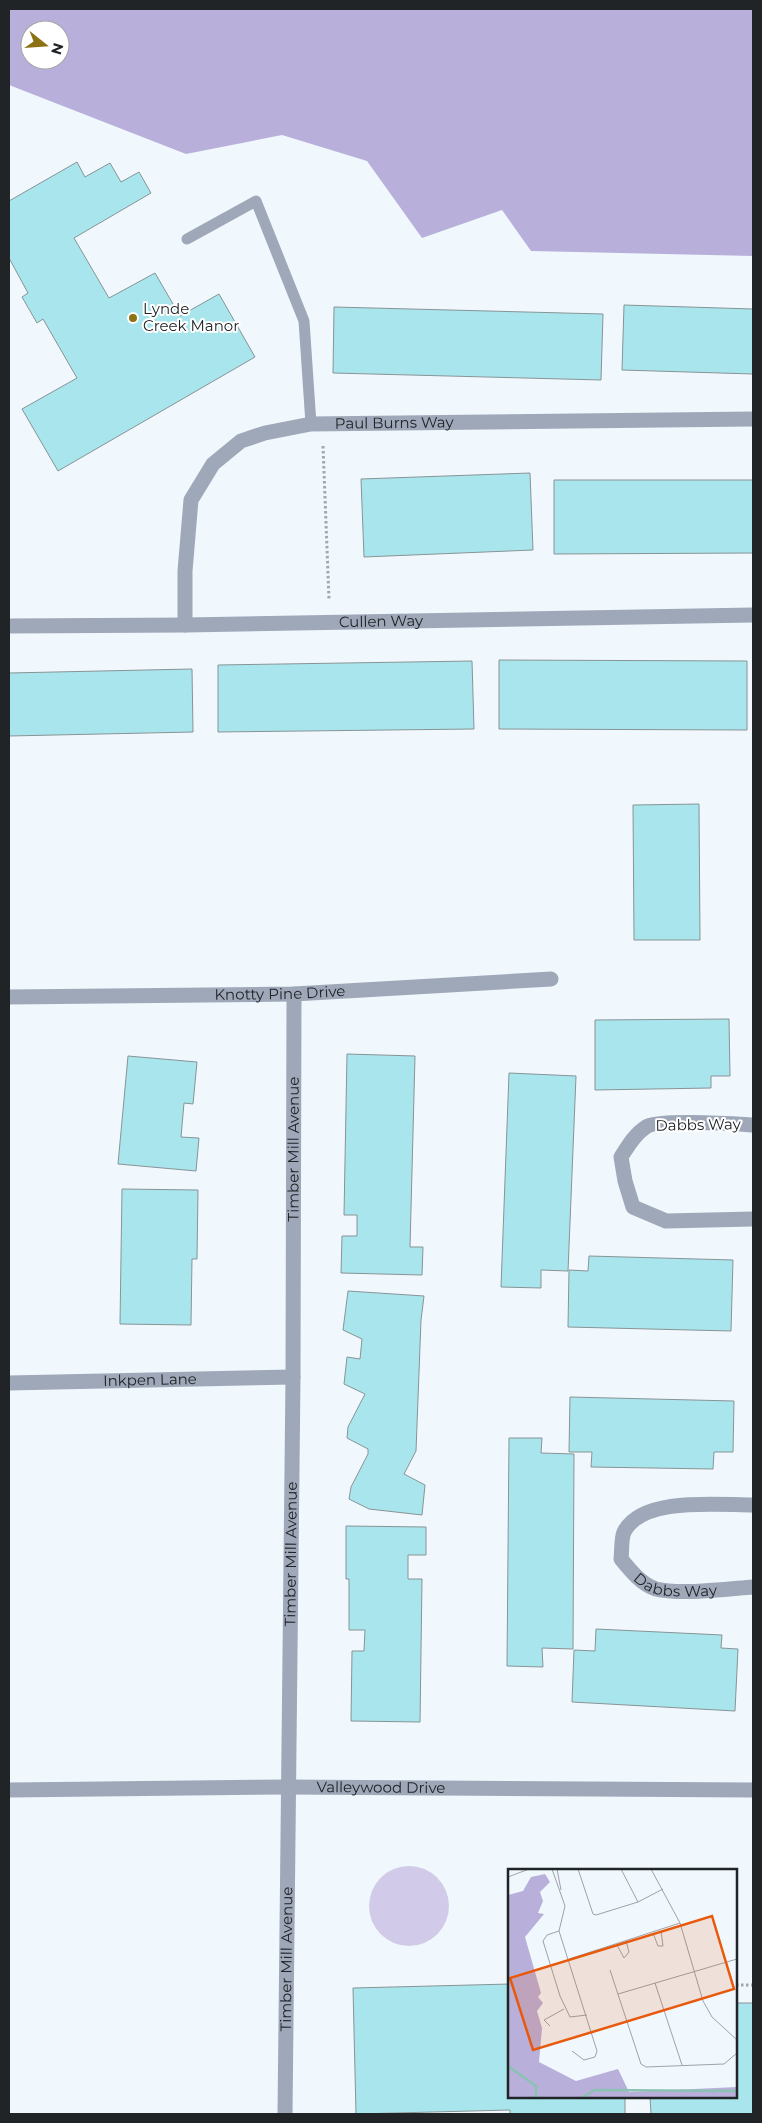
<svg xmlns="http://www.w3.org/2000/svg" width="762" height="2123" font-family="Montserrat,sans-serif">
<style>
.green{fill:#d1cbe9}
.forest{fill:#b8b0db;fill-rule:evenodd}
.building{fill:#a9e5ed;stroke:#889496}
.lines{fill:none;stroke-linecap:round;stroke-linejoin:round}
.path{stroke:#a1a7ab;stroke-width:3;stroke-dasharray:2.5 2.5;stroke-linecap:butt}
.lane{stroke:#9fa8b9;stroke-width:11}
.street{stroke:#9fa8b9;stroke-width:15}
.poi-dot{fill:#8d7115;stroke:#fff;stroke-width:2}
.labels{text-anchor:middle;stroke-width:4;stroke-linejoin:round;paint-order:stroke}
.poi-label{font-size:15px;fill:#212427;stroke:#fff;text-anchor:start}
.street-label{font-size:15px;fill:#212427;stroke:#fff}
.inset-river{fill:none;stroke:#8bc2b4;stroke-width:2.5}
.inset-road{fill:none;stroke:#9da3a7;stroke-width:1}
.view{fill:#e8590c;fill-opacity:0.15;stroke:#e8590c;stroke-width:2.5}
.inset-edge{fill:none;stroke:#212427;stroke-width:2.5}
</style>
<rect width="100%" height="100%" fill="#f0f8fd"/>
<circle class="green" cx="409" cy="1906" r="40"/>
<path class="forest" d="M9,9H753V256L531,251L502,210L422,238L367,161L282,135L186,154L9,85ZM30,30H60V60H30Z"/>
<g class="building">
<path d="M77,162L85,177L110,163L121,182L139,172L151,193L74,238L109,298L155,273L180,316L219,294L255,357L58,471L22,409L77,378L43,319L37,323L22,297L28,293L9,258V201Z"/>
<path d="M624,305L753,309V374L622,370Z"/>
<path d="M334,307L603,314L601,380L333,373Z"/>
<path d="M530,473L533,550L364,557L361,479Z"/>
<path d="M554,480H753V553L554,554Z"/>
<path d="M499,660L747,661V730L499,729Z"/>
<path d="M472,661L474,729L218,732V665Z"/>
<path d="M192,669L193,732L9,736V673Z"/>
<path d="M699,804L700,940H634L633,805Z"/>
<path d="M729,1019L730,1076H711V1088L595,1090V1020Z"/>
<path d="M347,1054L415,1056L410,1247H423L422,1275L341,1273L342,1236H357V1215H344Z"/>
<path d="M128,1056L197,1062L193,1104L184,1103L181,1137L199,1138L196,1171L118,1164Z"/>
<path d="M509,1073L576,1076L568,1271L541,1270V1288L501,1287Z"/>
<path d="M122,1189L198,1190L197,1259H192L191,1325L120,1324Z"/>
<path d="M589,1256L733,1260L731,1331L568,1327L569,1270L588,1271Z"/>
<path d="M348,1291L424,1296L421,1320L416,1451L404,1474L425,1485L422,1515L369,1509L349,1499L351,1487L368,1454V1449L347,1438L348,1427L365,1394L344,1384L347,1357L360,1359L362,1339L343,1330Z"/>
<path d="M570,1397L734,1401L733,1452H714L713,1469L591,1467L592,1452H569Z"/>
<path d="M509,1438H542L541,1453L574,1454L573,1649L542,1648L543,1667L507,1666Z"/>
<path d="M346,1526L426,1527V1555H408V1579H422L420,1722L351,1721L352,1651H364L365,1630H349V1579H346Z"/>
<path d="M596,1629L722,1635L721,1648L738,1649L735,1711L572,1702L574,1650L595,1651Z"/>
<path d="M510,1984V2097H625V2114H510V2110L356,2114L353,1988Z"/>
<path d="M736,2003H753V2114H651L650,2097H736Z"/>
</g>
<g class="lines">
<g class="path">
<path d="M323,446L329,599"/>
<path d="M736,1985H753"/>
</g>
<path class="lane" d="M187,239L256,201L304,321L311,424"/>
<g class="street">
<path id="s1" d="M185,625V571L191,500L213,464L241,441L265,433L311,424L753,419"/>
<path id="s2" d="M9,626L185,625L753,615"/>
<path id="s3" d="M9,997L294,994L551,979"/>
<path d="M753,1125C735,1124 657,1119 646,1127C635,1134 628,1146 621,1157L625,1181L633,1207L666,1221L753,1219"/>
<path id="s4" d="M9,1383L293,1377"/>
<path id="s5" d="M753,1505C719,1505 642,1496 624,1532C621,1539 622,1552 621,1559C630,1570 642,1585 656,1589C680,1595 727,1589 753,1587"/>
<path id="s6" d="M9,1790L287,1787L753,1790"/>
<path id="s7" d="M285,2114L293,1377L294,994"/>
</g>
</g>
<circle class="poi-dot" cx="133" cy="318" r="5"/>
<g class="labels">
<g class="poi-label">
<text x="143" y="314">Lynde<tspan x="143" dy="17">Creek Manor</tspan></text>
</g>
<g class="street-label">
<text dy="5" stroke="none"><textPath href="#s1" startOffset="359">Paul Burns Way</textPath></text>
<text dy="5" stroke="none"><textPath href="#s2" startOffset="372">Cullen Way</textPath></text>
<text dy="5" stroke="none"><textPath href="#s3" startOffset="271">Knotty Pine Drive</textPath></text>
<text transform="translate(698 1125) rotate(-1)" y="5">Dabbs Way</text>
<text dy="5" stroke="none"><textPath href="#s7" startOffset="965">Timber Mill Avenue</textPath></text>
<text dy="5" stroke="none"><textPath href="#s4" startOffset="141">Inkpen Lane</textPath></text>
<text dy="5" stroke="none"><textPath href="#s7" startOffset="560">Timber Mill Avenue</textPath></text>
<text dy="5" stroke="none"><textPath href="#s5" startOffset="230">Dabbs Way</textPath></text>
<text dy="5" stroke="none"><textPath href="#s6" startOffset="372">Valleywood Drive</textPath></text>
<text dy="5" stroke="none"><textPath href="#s7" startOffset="155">Timber Mill Avenue</textPath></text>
</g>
</g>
<g transform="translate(508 1869)">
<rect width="229" height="229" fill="#f0f8fd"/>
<path d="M37,5L42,13L32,23L35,32L30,44L36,45L17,68L33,124L30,128L35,134L29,142L34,159L31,193L68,212L110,200L121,223L229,218V229H0V26L15,22L23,8Z" fill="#b8b0db"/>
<path class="inset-river" d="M0,197L28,217V227L25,229M73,229L87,221L229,222"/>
<path class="inset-road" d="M44,0L57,37L51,62L89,182L87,188L76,191L64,182M49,0L53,21M70,0L85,45L88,46L130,33L113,0M143,0L172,54L195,132L204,148L229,171M0,8L21,0M130,33L155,20M51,62L39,66L35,72L52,127L62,148L79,146M145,64L150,77H155L153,62M109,76L116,89L121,83L118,72M61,90L172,54M102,101L133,195L138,198L216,195L229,184M147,114L174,196M110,125L229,90M42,157L36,151L56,140"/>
<path class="view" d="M204,47L226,120L25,181L2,109Z"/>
<rect width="229" height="229" class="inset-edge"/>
</g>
<rect width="762" height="2123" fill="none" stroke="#212427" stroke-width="20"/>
<g transform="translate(45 45) rotate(107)"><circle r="24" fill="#ffffff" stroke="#a6a7a9"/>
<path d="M0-4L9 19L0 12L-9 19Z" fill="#8d7115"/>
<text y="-8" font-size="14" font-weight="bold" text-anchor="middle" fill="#212427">N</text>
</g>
</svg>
